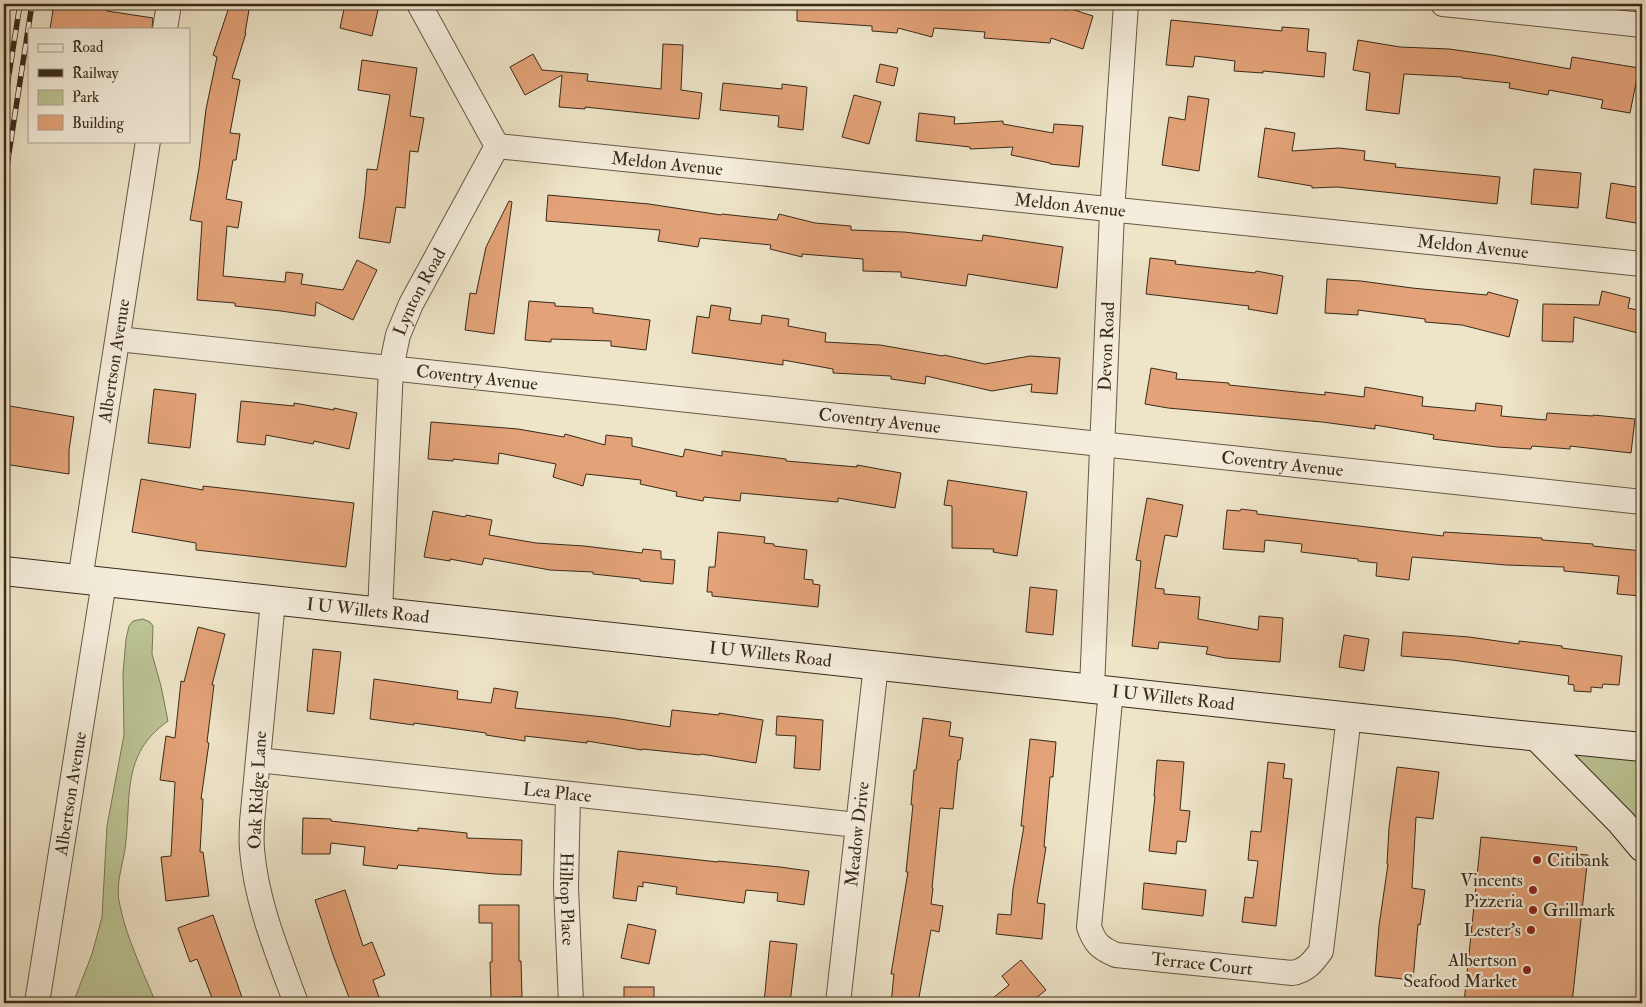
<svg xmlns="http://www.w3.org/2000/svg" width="1646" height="1007" font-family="'IM FELL Double Pica',serif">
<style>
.green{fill:#bbc394;stroke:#7a7657}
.building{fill:#e3a278;stroke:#382a1a}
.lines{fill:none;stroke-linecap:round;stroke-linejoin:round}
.street-casing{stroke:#665846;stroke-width:26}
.secondary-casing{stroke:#382a1a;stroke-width:30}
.street{stroke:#f4eddb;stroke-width:24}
.secondary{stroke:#f4eddb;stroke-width:28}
.rail-casing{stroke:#382a1a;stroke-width:5.5}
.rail{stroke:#f4eddb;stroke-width:4;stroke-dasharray:11;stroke-linecap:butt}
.poi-dot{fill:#8f2418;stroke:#f4eddb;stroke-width:2}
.labels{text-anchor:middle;stroke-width:4.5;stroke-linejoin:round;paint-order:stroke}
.street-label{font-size:18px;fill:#382a1a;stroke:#f4eddb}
.poi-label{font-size:18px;fill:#382a1a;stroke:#f4eddb;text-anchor:end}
</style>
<rect width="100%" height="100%" fill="#eee4c8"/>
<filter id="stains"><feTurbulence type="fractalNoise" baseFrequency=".004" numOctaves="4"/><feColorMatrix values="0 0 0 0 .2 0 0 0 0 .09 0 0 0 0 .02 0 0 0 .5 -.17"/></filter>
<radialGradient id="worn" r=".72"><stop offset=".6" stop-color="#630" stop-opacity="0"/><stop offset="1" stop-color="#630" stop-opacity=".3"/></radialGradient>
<g class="green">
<path d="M143,619L150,622L153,626L152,654L161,686L168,721C120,755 132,798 125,849C122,868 115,886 120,906C127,939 143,972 156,1003H73L92,954L102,917L107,826L124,735L123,674L126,639L129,626L133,621Z"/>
<path d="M1538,738L1642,746V844Z"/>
</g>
<g class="building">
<path d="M54,4H108L107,11L153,18L152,29H50Z"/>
<path d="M230,4H250L245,33H246L232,78L240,80L230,133L240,134L236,160H233L226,199L242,202L238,228L227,226L223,276L285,282L286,272L303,274L301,284L343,290L357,260L377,270L353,320L316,302L315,316L281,311L235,306V303L197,300L202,222L190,220L199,168L206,109L217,57L213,55Z"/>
<path d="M345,4H352L378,10L372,36L340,28Z"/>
<path d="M797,4H1014V5L1067,10L1068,8L1093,16L1083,49L1051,38L1050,43L984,38L985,32L934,28L932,37L898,28L897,33L872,31V26L797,21Z"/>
<path d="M1171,20L1282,31V27L1309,29L1307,51L1326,53L1324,77L1263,71V73L1234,71L1235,61L1195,56L1193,67L1166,65Z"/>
<path d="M1358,40L1400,47L1449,49L1492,55L1570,69L1572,57L1639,68L1630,113L1601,108L1603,100L1549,90L1548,95L1509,88L1510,83L1462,78V77L1404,74L1399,114L1366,110L1370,73L1353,70Z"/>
<path d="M663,44L683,45L681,90L702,93L699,119L585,107V109L559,107L562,75L525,95L510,67L533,54L542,70L588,74L587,81L661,89Z"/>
<path d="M362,60L417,68L410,116L424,118L418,152L410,151L405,208L396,207L390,243L359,238L365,195L367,169L377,170L390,95L358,90Z"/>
<path d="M880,64L898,68L894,86L876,82Z"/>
<path d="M723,83L782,89V84L807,87L803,130L778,127L779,116L720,110Z"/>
<path d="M854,95L881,102L869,144L842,137Z"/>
<path d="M1188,96L1209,99L1199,171L1162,165L1169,117L1185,120Z"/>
<path d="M919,113L955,117L954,124L1003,121V124L1053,133L1054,124L1083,126L1079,167L1050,164V163L1011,155L1013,147L970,149V147L916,141Z"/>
<path d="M1265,128L1295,133L1292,151L1339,148L1365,151L1364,160L1396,164L1395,167L1500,177L1497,204L1337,187L1312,188V186L1258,177Z"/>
<path d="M1534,169L1581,173L1578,208L1531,204Z"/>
<path d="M1611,183L1642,188V224L1606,218Z"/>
<path d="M548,195L649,204L721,215L722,214L777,220L779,214L815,223L851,226V230L904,232L982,241L983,235L1063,247L1057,288L968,274L966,286L901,277V272L863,271V259L802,254V257L770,249L771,245L700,238L698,247L658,241L660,230L546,221Z"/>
<path d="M509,201L512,202L494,334L465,330L470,293L476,294L486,247Z"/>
<path d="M1150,258L1176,261L1175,264L1255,273L1256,271L1283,276L1277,314L1248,309L1249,306L1146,294Z"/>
<path d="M1327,279L1361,281L1412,288L1487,295L1488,292L1518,300L1509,337L1462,325L1425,322V319L1358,310V315L1325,313Z"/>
<path d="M1602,291L1630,298L1628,308L1642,311V334L1574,317L1573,342L1542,341L1543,304L1599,305Z"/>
<path d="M529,301L555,303V306L593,308V313L650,320L646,350L611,346V341L551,339V342L525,340Z"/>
<path d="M711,305L731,308L729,320L761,324L762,315L789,319L788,326L826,333L825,342L880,345L943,356L944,355L985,364L1030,356L1060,358L1057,394L1031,392L1032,384L992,391L926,376L925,384L891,379V376L833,373V369L783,360V365L692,353L697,316L709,318Z"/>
<path d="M1151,368L1177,373L1176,379L1229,383V385L1325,395V392L1364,397L1365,387L1423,397L1422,406L1475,411L1476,403L1502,406L1501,416L1546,420L1547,413L1593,416V415L1635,419L1631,453L1570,446V449L1532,446L1531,449L1497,447L1433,439L1434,435L1375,425V429L1322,422L1168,408L1145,404Z"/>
<path d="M154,389L196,394L190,448L148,443Z"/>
<path d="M241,401L294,406V403L334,410V408L357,413L349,449L314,441L313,444L266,435L265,445L237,442Z"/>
<path d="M4,405L74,417L69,450V474L4,464Z"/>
<path d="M431,422L518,429L564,437L565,434L605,445L606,435L632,438V446L683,457L685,449L722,456V451L786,459V461L857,467V465L901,473L895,508L838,498V502L741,493L740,501L704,497L703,501L676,496L677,492L640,484L641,480L586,474L583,486L553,477L556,464L499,453L498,464L453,459V461L428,459Z"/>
<path d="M141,479L203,490V486L354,503L346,567L196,550V543L132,532Z"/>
<path d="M948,480L1027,492L1017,556L993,552L994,549L952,548V506L944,505Z"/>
<path d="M1147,498L1183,505L1177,537L1165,535L1155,588L1164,589V594L1200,597L1198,619L1258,630L1259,616L1283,618L1280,662L1226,658L1206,654L1208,647L1159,642L1158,649L1132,646L1141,561L1136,560Z"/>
<path d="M1241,509L1257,511V514L1443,536L1444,532L1542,538V540L1593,544V546L1642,551V596L1617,594L1619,576L1564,571V567L1506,565L1412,557L1409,580L1376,576L1377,563L1358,561V559L1301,552L1302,544L1265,540L1264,552L1223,549L1227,510L1240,511Z"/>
<path d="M433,511L465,517L466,515L492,520L489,535L536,543L584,546L642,553L643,549L661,551V559L675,560L673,584L640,581V579L593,574V572L550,570L484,558L482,565L450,559V561L424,557Z"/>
<path d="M718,532L765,537L764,543L774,544V546L807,550L804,579L813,580V584L820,585L818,607L712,596V592H707L709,567H715Z"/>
<path d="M1030,587L1057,590L1053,635L1026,632Z"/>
<path d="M198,627L225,634L212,685H214L207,742L209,743L201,799H203L200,852H203L209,896L166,901L161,857L171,856L175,782L160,780L166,736L175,738L181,681L184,682Z"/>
<path d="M1403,632L1469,637L1519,644V641L1562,646V648L1622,656L1619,685L1603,684L1602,688L1591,687V692L1574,691V685L1568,684L1569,676L1452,660L1401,656Z"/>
<path d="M1344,635L1369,639L1364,671L1339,667Z"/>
<path d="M313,649L341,652L334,714L307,711Z"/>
<path d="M374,679L458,691L457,699L491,703L494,688L518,692L515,708L614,718L670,727L672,710L719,715V713L763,720L756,763L701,754L700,755L642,749V750L587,741V743L525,736V741L486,735V733L414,723V725L370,719Z"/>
<path d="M777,716L823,720L820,770L794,768L796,736L776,735Z"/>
<path d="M923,718L951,722L949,736L963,738L960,760H958L953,809L940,808L932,888H933L931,904L943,906L939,932L931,930L918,1003H891L894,974H891L908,872H906L913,805H911L914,770H916Z"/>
<path d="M1030,739L1056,742L1053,777H1050L1044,847H1046L1037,903L1045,904L1042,939L996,934L998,914L1011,915L1013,889L1024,826H1021Z"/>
<path d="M1157,760L1184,762L1180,810L1190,811L1186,842L1177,841L1176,854L1149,851L1155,796H1154Z"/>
<path d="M1268,762L1285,764L1283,778L1292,779L1276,926L1242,922L1245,897L1253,898L1258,861L1248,860L1251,831L1261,832Z"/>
<path d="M1397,767L1439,772L1433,819L1416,817L1412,888L1425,890L1420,925L1418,924L1413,980L1375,976L1379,926L1388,864H1387L1389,828Z"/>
<path d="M303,818L331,819V821L418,831V828L467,833V838L522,840L521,875L495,874L398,865L397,869L363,865L365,847L331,843L330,854H302Z"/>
<path d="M1481,837L1577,847L1576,854L1588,855L1572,1003H1464Z"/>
<path d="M618,851L718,862V861L780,867L809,871L804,905L777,901L778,893L746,890L744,903L676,894L677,887L643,882V887L638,886L636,901L613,898Z"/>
<path d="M1144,883L1206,890L1203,916L1142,909Z"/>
<path d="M345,890L363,946L372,942L385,975L373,980L381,1003H351L333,955L315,900Z"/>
<path d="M479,905H519V961H521L522,997L491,998L490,962H492V923H479Z"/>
<path d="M213,915L225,949L244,1003H214L197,959L190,962L178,928Z"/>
<path d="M628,924L656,930L649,964L621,958Z"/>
<path d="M770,941L797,944L790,1003H764Z"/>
<path d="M1021,960L1046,990L1030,1003H987L1009,985L1002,976Z"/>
<rect x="624" y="987" width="30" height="16"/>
</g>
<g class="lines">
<defs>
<g id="street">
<path d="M419,4L497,146"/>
<path d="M1443,4L1642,25"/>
<path d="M165,29L169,4"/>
<path id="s1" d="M497,146L1642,264"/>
<path id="s2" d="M118,339L1642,502"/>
<path id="s3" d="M80,580L148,141"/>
<path d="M273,601L252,822C252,831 251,840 252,849C256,902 278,954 296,1003"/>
<path id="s4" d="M380,612L391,368L398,335L411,304L497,146"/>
<path id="s5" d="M1092,688L1112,212L1126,4"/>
<path id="s6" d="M1111,690L1089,927C1095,944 1100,948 1116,955L1292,973C1306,971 1313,962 1321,951L1349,716"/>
<path id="s7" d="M258,760L857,825"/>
<path id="s8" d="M568,794L566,887L571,1003"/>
<path id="s9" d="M37,1003L104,582"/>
<path id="s10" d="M838,1003L876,665"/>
</g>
<g id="secondary">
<path id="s11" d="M4,571L1490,732L1642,747"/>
<path d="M1538,738L1621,822L1642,847"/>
</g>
</defs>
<use href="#street" class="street-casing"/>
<use href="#secondary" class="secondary-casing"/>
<use href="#street" class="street"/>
<use href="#secondary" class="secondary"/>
<defs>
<g id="rail">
<path d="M4,106L20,4"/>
<path d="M4,185L32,4"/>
</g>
</defs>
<use href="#rail" class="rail-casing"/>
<use href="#rail" class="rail"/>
</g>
<g class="poi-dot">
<circle cx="1537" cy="860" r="5"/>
<circle cx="1533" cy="890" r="5"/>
<circle cx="1533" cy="910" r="5"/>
<circle cx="1531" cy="930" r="5"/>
<circle cx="1527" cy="970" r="5"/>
</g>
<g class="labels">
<g class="street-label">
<text dy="6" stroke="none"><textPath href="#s1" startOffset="171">Meldon Avenue</textPath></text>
<text dy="6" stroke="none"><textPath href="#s1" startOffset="576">Meldon Avenue</textPath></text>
<text dy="6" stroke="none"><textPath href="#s1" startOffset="981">Meldon Avenue</textPath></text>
<text dy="6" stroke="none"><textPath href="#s4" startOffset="326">Lynton Road</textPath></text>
<text dy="6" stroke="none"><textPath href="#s5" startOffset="342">Devon Road</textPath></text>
<text dy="6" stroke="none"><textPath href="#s3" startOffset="222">Albertson Avenue</textPath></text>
<text dy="6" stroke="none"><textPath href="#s2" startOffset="361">Coventry Avenue</textPath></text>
<text dy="6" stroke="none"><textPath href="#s2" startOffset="766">Coventry Avenue</textPath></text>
<text dy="6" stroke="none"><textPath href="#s2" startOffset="1171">Coventry Avenue</textPath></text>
<text dy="6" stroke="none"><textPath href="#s11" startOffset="366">I U Willets Road</textPath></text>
<text dy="6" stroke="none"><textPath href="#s11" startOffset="771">I U Willets Road</textPath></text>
<text dy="6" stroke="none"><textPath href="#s11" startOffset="1176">I U Willets Road</textPath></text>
<text transform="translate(257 790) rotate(-87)" y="6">Oak Ridge Lane</text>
<text dy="6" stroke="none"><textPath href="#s7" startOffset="301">Lea Place</textPath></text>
<text dy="6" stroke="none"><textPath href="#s9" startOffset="212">Albertson Avenue</textPath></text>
<text dy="6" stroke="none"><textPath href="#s10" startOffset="170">Meadow Drive</textPath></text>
<text dy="6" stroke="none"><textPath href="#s8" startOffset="105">Hilltop Place</textPath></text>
<text dy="6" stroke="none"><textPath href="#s6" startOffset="365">Terrace Court</textPath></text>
</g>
<g class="poi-label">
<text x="1547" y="866" text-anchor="start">Citibank</text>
<text x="1523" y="886">Vincents<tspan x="1523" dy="21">Pizzeria</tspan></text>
<text x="1543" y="916" text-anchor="start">Grillmark</text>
<text x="1521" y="936">Lester's</text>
<text x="1517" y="966">Albertson<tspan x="1517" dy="21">Seafood Market</tspan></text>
</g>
</g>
<rect width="1646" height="1007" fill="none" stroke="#eee4c8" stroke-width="20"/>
<rect x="5" y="5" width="1636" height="997" fill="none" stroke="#382a1a" stroke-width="2.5"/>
<rect x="10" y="10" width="1626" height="987" fill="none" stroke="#382a1a"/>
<rect x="28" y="28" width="162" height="115" fill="#f4eddb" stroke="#a99f8e"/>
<rect x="38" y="44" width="25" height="8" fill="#f4eddb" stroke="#a99f8e"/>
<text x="72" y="52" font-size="15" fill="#382a1a">Road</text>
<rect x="38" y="69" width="25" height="8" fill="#382a1a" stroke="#a99f8e"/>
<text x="72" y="78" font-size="15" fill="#382a1a">Railway</text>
<rect x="38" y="90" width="25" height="15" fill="#bbc394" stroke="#a99f8e"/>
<text x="72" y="102" font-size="15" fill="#382a1a">Park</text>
<rect x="38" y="115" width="25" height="15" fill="#e3a278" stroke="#a99f8e"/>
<text x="72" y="128" font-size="15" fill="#382a1a">Building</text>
<rect width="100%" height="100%" filter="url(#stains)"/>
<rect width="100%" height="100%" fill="url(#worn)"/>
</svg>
